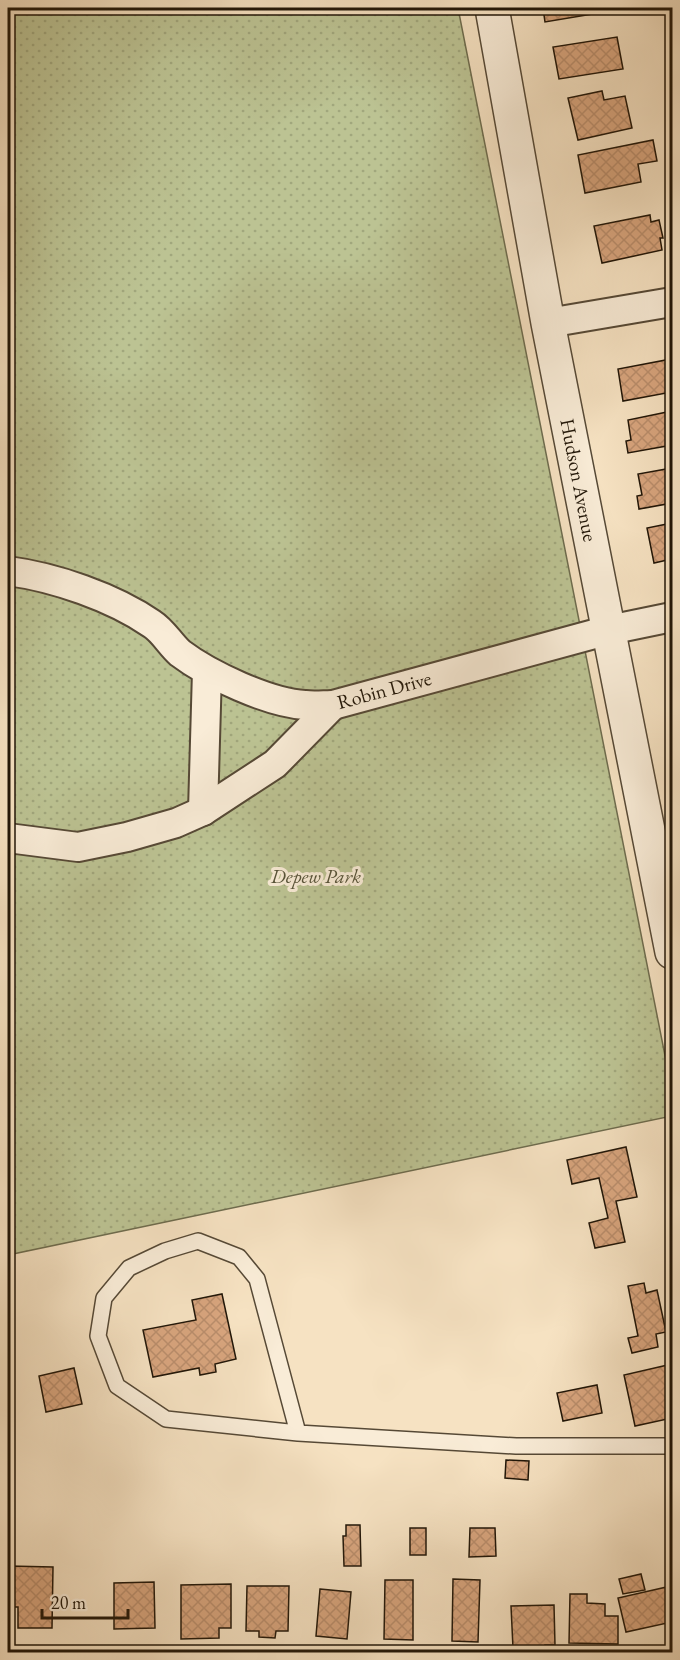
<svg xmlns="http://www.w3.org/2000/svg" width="680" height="1660" font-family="'EB Garamond',serif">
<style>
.park{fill:url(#park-dots);stroke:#6e6c4e;stroke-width:1.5}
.building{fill:url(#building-cross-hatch);stroke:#211608;stroke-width:1.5}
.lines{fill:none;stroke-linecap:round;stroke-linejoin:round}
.service-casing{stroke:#564936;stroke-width:18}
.minor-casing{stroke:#564936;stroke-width:32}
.tertiary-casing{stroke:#564936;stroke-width:36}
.service{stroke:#f9ecd7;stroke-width:15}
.minor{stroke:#f9ecd7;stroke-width:28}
.tertiary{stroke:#f9ecd7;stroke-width:33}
.labels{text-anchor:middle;stroke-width:6;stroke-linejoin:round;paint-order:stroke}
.street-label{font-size:20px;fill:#211608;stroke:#f9ecd7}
.park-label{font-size:20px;font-style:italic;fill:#575339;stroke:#f9ecd7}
</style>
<defs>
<pattern id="park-dots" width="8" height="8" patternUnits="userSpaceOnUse" patternTransform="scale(1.5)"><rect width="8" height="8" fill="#bcc393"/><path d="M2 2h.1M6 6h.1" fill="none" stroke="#a1a77d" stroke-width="1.8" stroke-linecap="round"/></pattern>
<pattern id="building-cross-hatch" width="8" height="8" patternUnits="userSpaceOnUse" patternTransform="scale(1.5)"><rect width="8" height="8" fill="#d8a57e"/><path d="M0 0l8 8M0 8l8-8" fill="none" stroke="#b98d6b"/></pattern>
</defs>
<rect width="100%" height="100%" fill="#f6e2c2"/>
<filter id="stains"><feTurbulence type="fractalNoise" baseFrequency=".00333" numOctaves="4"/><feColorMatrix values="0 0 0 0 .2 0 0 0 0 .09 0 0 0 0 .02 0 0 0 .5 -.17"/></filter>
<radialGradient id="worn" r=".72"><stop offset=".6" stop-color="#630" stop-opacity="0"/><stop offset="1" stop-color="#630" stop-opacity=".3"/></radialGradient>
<path class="park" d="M8,8H458L672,1091V1116L8,1255Z"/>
<g class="building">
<path d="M543,8H604V12L545,22Z"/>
<path d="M617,37L623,69L559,79L553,47Z"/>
<path d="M602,91L604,100L625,96L632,128L578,140L568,98Z"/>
<path d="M653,140L657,161L638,164L641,182L585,193L578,155Z"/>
<path d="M650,215L651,222L659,220L663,238H660L662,250L602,263L594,226Z"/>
<path d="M666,360L672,392L623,401L618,369Z"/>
<path d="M672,411V445L628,453L626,441L631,440L628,420Z"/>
<path d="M672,468V503L639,509L637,496L642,495L638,474Z"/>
<path d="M672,523V559L654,563L647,528Z"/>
<path d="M626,1147L637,1197L616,1201L625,1242L595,1248L589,1223L608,1218L599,1178L572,1184L567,1160Z"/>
<path d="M644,1283L646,1293L657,1290L666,1332L656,1334L658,1347L632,1353L628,1338L638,1336L628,1286Z"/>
<path d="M222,1294L236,1359L215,1364L216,1372L200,1375L199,1368L153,1377L143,1330L196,1320L192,1300Z"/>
<path d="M672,1364V1399L669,1400L672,1418L635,1426L624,1375Z"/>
<path d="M74,1368L82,1404L46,1412L39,1376Z"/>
<path d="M597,1385L602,1413L563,1421L557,1393Z"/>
<path d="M506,1460L529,1461L528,1480L505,1478Z"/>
<path d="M346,1525H360L361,1566H344L343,1536H346Z"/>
<rect x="410" y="1528" width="16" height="27"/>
<path d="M470,1528H495L496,1556L469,1557Z"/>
<path d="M8,1566L53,1567L52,1628H18V1607H8Z"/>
<path d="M641,1574L645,1590L623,1594L619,1579Z"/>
<path d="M453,1579L480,1580L478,1642L452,1641Z"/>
<path d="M385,1580H413V1640L384,1639Z"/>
<path d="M154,1582L155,1628L114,1629V1583Z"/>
<path d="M231,1584V1628H219V1638L181,1639V1585Z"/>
<path d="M247,1586H289L288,1631H276L275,1638L259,1637V1631H246Z"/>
<path d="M671,1586L672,1622L626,1632L618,1598Z"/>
<path d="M320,1589L351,1592L347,1639L316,1636Z"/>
<path d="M570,1594H587V1603L605,1604V1616H618V1644L569,1643Z"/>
<path d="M554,1605L555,1645H545V1647L513,1648L511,1606Z"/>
</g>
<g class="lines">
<defs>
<path id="service" d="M298,1433L257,1279L239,1257L198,1241L165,1251L129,1268L104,1298L98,1336L117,1386L166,1419L298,1433L516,1446H672"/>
<g id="minor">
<path d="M548,323L672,302"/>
<path d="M8,571C54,577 113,597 152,624C163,631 170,644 180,653C209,675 269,703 305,705C314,706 324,705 333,705L609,630L672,617"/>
<path d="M203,811L207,671"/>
<path d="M8,838L78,847L127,837L176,823L203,811L275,764L333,705"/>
</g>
<path id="tertiary" d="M492,8L548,323L672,952"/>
</defs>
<use href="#service" class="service-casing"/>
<use href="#minor" class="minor-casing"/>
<use href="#tertiary" class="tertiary-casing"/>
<use href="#service" class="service"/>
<use href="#minor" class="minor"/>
<use href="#tertiary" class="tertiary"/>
</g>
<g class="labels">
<g class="street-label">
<text transform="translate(579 480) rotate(79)" y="7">Hudson Avenue</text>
<text transform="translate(384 690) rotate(-15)" y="7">Robin Drive</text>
</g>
<g class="park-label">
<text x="316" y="883">Depew Park</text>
</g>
</g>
<rect width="680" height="1660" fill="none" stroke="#f6e2c2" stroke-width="30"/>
<rect x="9" y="9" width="662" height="1642" fill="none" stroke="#211608" stroke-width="3"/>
<rect x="15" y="15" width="650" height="1630" fill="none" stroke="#211608" stroke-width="1.5"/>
<path d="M42 1609v9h86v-9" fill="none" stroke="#211608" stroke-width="3"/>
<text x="51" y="1609" font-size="18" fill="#211608" stroke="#f9ecd7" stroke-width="4.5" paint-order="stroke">20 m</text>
<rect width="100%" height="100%" filter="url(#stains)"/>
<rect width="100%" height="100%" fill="url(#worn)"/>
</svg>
